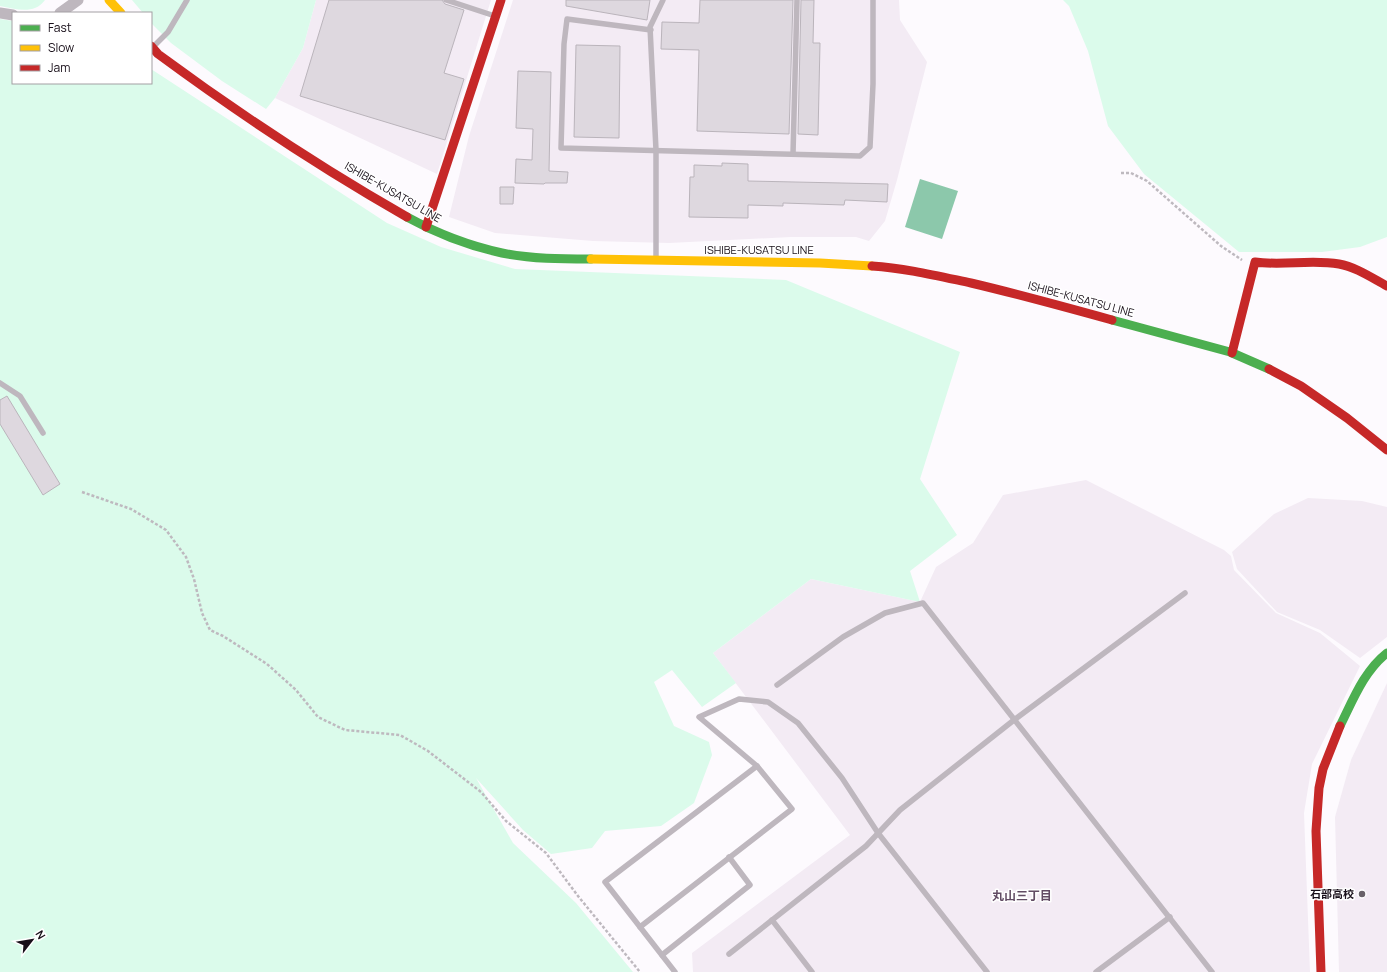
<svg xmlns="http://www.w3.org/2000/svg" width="1387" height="972" font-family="Manrope,'Noto Sans JP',sans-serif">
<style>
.built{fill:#f3ebf4}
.green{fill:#dbfbeb}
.water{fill:#8cc8ab}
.building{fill:#ded8df;stroke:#bab4bb}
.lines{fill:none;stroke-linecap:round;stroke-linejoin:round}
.path{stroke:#beb9bf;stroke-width:2.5;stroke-dasharray:3 2;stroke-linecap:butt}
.lane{stroke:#beb7be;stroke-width:5.5}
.street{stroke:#beb7be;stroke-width:11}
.fast{stroke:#4caf50;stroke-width:9}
.slow{stroke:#ffc107;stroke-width:9}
.jam{stroke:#c62828;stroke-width:9}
.poi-dot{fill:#686169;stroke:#fff;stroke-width:1.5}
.labels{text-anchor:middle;stroke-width:3;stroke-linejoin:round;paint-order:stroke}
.street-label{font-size:11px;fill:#180f19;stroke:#fff}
.poi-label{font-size:11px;font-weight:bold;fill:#180f19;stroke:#fff;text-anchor:end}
.neighbourhood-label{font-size:12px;font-weight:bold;fill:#624c64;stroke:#fff}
</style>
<rect width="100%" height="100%" fill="#fdfafe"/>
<g class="built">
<path d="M316,0H491L437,174L275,98L303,48Z"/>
<path d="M513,0H899L900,20L927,62L897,180L885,221L869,241L856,237H791L669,243L593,241L495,233L449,217L469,136Z"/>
<path d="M1086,480L1224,550L1231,556L1234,570L1276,613L1320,633L1360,666L1312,764L1304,813L1310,972H693L692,953L850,835L713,653L811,579L920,602L936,567L973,543L1003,495Z"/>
<path d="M1308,498L1362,501L1387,507V637L1360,658L1320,630L1277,612L1237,569L1232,552L1274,514Z"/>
<path d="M1387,683V972H1339L1335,817L1351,760Z"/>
</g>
<g class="green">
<path d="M0,0H45C34,15 16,9 0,6Z"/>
<path d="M132,0H316L303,48L275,98L266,109L222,81L171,43L151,23V13H143Z"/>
<path d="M1063,0H1387V237L1360,247L1322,252H1239L1144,174L1108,126L1088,51L1069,6Z"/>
<path d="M0,19L13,21V83H151V69L387,223L441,247L515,269L786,280L960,352L920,479L957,535L910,571L920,602L811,579L713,653L736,683L702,707L672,670L654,682L674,726L709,742L712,755L694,803L661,826L605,831L592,848L551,854L523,830L476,778L513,843L576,903L633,972H0Z"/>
</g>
<path class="water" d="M920,179L958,191L942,239L905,227Z"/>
<g class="building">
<path d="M329,0H442L445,4L464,10L444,73L464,79L445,140L300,96Z"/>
<path d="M566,0H650L647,20L566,6Z"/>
<path d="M700,0H793L789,134L697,131L699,50L661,49L662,22L699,23Z"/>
<path d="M801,0H814L813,43H820L818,135L798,134Z"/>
<path d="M576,45L620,46L619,138L574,137Z"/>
<path d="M518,71L551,72L549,171L568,172L567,183H545L544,184L515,183L516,159L532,160L533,129L516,128Z"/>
<path d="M722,163L748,164V181L888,184L887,202L845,200L844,205L783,203V206L748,205V218L689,217L690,177H694V165L722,166Z"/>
<path d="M500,187H514L513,204H500Z"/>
<path d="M7,396L60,484L43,495L0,424V400Z"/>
</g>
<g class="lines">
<g class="path">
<path d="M1121,173H1131L1147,181L1221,246L1242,260"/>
<path d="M82,492L131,509L166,530L186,557L194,579L202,613L210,630L223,636L267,664L296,690L318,717L345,730L400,735L428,751L481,792L506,821L546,853L578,896L640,972"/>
</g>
<g class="lane">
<path d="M446,0L495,16"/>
<path d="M651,30L567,19L564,44L561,148L860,156L870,147L873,84V0"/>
<path d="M154,46L168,32L187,0"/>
<path d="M793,154L797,0"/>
<path d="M656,261V150L650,27L663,0"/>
<path d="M0,383L20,396L43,433"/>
<path d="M777,685L843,637L885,613L923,603L1212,972"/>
<path d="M772,920L812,972"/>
<path d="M640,927L792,809L757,766L699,717L739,699L768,702L798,723L842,778L878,833L987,972"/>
<path d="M729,954L866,846L900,810L1014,720L1185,593"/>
<path d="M662,955L750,885L729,857"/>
<path d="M675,972L605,882L757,766"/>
<path d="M1096,972L1170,917"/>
</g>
<g class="street">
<path d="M0,13L13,15"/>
<path d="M60,13L78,0"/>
</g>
<g class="fast">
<path d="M407,217C436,233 470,246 502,253C531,259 562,259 591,259"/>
<path d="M1112,320L1230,352L1269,369"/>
<path d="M1340,726C1353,700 1364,671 1387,653"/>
</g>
<g class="slow">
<path d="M109,0L121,13"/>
<path d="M591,259L820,263L872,266"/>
</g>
<g class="jam">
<path d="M151,46L158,54C238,113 321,168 407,217"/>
<path d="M426,227L501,0"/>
<path d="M872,266C905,268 938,276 971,283C1018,294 1065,307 1112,320"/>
<path d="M1232,353L1255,262C1283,266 1311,259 1339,264C1356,267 1372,278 1387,286"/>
<path d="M1269,369L1301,386L1347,418L1387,450"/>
<path d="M1321,972L1316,831L1319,788L1323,769L1340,726"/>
</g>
</g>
<circle class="poi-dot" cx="1362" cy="894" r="4"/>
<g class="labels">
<g class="street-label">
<text transform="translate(393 192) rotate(30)" y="4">ISHIBE-KUSATSU LINE</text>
<text x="759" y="254">ISHIBE-KUSATSU LINE</text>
<text transform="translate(1081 299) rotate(15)" y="4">ISHIBE-KUSATSU LINE</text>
</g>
<g class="poi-label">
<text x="1354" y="898">石部高校</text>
</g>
<g class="neighbourhood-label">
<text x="1022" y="900">丸山三丁目</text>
</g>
</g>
<rect x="12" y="12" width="140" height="72" fill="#ffffff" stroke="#a39fa3"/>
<rect x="20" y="25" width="20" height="6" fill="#4caf50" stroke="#a39fa3"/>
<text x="48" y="32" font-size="12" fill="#180f19">Fast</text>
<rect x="20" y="45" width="20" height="6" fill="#ffc107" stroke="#a39fa3"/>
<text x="48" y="52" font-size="12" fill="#180f19">Slow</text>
<rect x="20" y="65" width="20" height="6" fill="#c62828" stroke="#a39fa3"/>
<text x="48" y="72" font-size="12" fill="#180f19">Jam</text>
<g transform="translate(32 940) rotate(59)" stroke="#ffffff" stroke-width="3" paint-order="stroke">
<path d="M0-3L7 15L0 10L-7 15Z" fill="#180f19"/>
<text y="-6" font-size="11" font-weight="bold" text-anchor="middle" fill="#180f19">N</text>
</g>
</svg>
